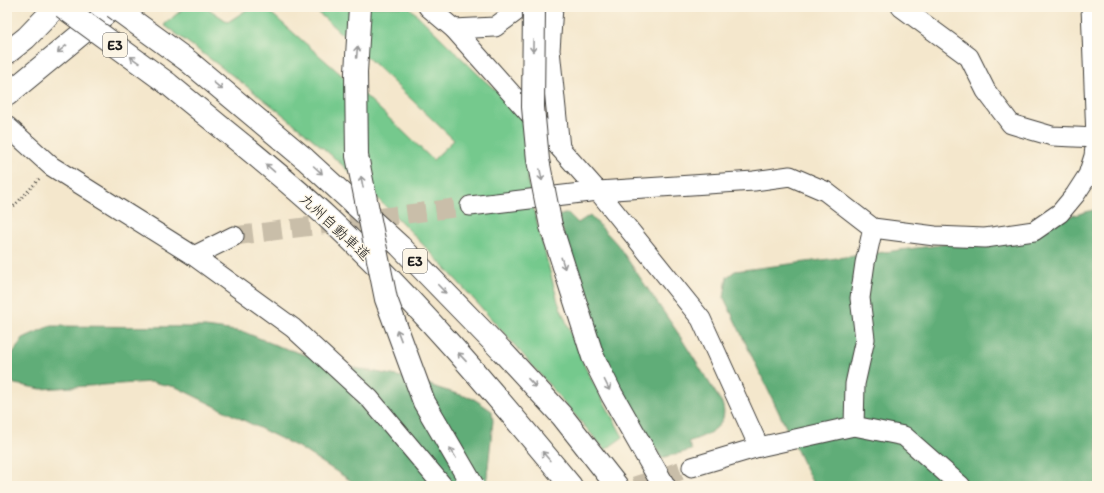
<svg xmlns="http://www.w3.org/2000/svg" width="1104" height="493" font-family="Itim,'Klee One',sans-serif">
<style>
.green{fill:#75c98d;stroke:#487254}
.forest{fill:#60ad78;stroke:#3e644a}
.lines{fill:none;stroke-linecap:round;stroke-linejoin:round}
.minor-tunnel{stroke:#c9bea9;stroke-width:19;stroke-dasharray:19 10;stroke-linecap:butt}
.minor-casing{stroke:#3c3a36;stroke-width:21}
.major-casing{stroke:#3c3a36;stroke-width:24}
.highway-casing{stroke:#3c3a36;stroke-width:24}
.path{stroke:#3c3a36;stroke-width:2.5;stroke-dasharray:1 3;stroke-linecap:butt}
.minor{stroke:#fff;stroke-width:19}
.major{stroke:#fff;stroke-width:22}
.highway{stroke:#fff;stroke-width:22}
.highway-bridge-casing{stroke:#3c3a36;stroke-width:24;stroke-linecap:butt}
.highway-bridge{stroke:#fff;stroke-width:22}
.oneway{stroke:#999}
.labels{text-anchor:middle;stroke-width:3;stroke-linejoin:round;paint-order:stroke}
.shield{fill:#fcf5e5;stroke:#5f5d58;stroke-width:1}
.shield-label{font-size:14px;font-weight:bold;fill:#1c1c1c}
.street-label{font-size:15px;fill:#1c1c1c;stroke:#fcf5e5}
</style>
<rect width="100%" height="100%" fill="#fcf5e5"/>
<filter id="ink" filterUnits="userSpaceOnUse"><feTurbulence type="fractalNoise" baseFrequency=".025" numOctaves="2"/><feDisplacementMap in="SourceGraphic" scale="8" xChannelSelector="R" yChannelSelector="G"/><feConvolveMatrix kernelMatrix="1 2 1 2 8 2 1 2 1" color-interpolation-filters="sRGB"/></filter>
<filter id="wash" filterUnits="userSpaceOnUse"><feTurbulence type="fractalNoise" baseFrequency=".012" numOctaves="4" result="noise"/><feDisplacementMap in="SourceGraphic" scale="16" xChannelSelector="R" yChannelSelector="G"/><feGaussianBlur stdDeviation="0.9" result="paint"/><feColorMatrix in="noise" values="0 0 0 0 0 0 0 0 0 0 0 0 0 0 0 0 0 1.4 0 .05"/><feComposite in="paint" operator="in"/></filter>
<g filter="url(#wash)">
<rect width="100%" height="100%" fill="#f4e7cc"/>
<path class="green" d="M185,7H206L228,22L251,7H264L369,99L433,160L454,140L369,59L312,7H409L484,80L523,114L528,181L534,211L558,302L585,367L623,437L605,450C531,364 458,277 377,198C312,133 238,79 164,25Z"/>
<g class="forest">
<path d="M1097,209V486H814L724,298L727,277L735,271L987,239Z"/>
<path d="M568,213L578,223L590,215L617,244L676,330L722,403C731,427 705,436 688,442L692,450L661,458L617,382L599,345L558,216Z"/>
<path d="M50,326L205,327L244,332L278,346L334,364L418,380L438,388L474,399L492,411L493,421L486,486H359L298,447L176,387L151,382L41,389L15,384L7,379V362L23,338Z"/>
</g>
</g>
<g filter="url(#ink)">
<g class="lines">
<g class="minor-tunnel">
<path d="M234,236L470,206"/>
<path d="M635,486L692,467"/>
</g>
<defs>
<g id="minor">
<path d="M428,7L454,29L598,191L701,319L759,447"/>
<path d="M553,7L550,50L560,148"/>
<path d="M901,7L969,57L986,91L1011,124L1052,136L1097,138"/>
<path d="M454,29L495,27L522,7"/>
<path d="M7,126L51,166L194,256L293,328L370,399L443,486"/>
<path d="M470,206L598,191L754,181L790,176L825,191L873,228L935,236L985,238L1034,231L1060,213L1075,195L1088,175L1094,156L1096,138L1091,7"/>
<path d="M194,256L234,236"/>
<path d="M854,426L904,436L961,486"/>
<path d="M692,467L759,447L854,426L855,384L865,339L860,298L865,263L873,228"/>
</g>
<g id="major">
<path d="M7,53L26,38L56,7"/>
<path d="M7,95L114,7"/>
</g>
<g id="highway">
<path d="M188,61L305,159L400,246L501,350L562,416L617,486"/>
<path d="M167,83C221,128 278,171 329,219C417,301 495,394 571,486"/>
<path d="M551,226L593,357L612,395L664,486"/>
</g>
</defs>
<use href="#minor" class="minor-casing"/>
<use href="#major" class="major-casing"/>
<use href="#highway" class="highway-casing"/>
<path class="path" d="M7,210L13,207L40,178"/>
<use href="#minor" class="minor"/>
<use href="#major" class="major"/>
<use href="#highway" class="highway"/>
<defs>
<g id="highway-bridge">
<path d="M63,7L167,83"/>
<path d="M114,7L188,61"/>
<path d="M360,7L356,72L357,156L386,299L424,402L473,486"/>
<path d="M534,7L533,107L538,160L551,226"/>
</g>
</defs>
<use href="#highway-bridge" class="highway-bridge-casing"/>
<use href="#highway-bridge" class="highway-bridge"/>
</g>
<defs><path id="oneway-shaft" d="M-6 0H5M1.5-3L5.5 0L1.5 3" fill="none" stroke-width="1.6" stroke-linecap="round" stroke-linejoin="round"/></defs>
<g class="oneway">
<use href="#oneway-shaft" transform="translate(533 46) rotate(91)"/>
<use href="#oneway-shaft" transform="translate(62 49) rotate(141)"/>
<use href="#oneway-shaft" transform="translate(357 52) rotate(-86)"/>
<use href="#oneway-shaft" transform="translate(135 60) rotate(-144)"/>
<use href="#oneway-shaft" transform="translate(218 86) rotate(40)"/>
<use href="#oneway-shaft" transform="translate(270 168) rotate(-139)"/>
<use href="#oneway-shaft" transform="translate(318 170) rotate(42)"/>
<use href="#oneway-shaft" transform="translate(541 175) rotate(79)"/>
<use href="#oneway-shaft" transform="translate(362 182) rotate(-101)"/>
<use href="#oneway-shaft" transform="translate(563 263) rotate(72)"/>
<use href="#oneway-shaft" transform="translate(442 289) rotate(46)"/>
<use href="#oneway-shaft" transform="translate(399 335) rotate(-111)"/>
<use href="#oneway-shaft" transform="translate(462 357) rotate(-133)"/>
<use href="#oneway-shaft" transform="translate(532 383) rotate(47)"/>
<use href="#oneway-shaft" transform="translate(607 385) rotate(64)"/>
<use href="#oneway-shaft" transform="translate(453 453) rotate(-120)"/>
<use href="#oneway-shaft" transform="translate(546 456) rotate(-130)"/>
</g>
</g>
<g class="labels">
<g class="shield">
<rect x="103" y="33" width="24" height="24" rx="3"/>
<rect x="403" y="249" width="24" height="24" rx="3"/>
</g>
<g class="shield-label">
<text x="115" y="50">E3</text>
<text x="415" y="266">E3</text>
</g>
<g class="street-label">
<text transform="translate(335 227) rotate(43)" y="5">九州自動車道</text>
</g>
</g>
<rect width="1104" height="493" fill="none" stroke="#fcf5e5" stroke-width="24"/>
</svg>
